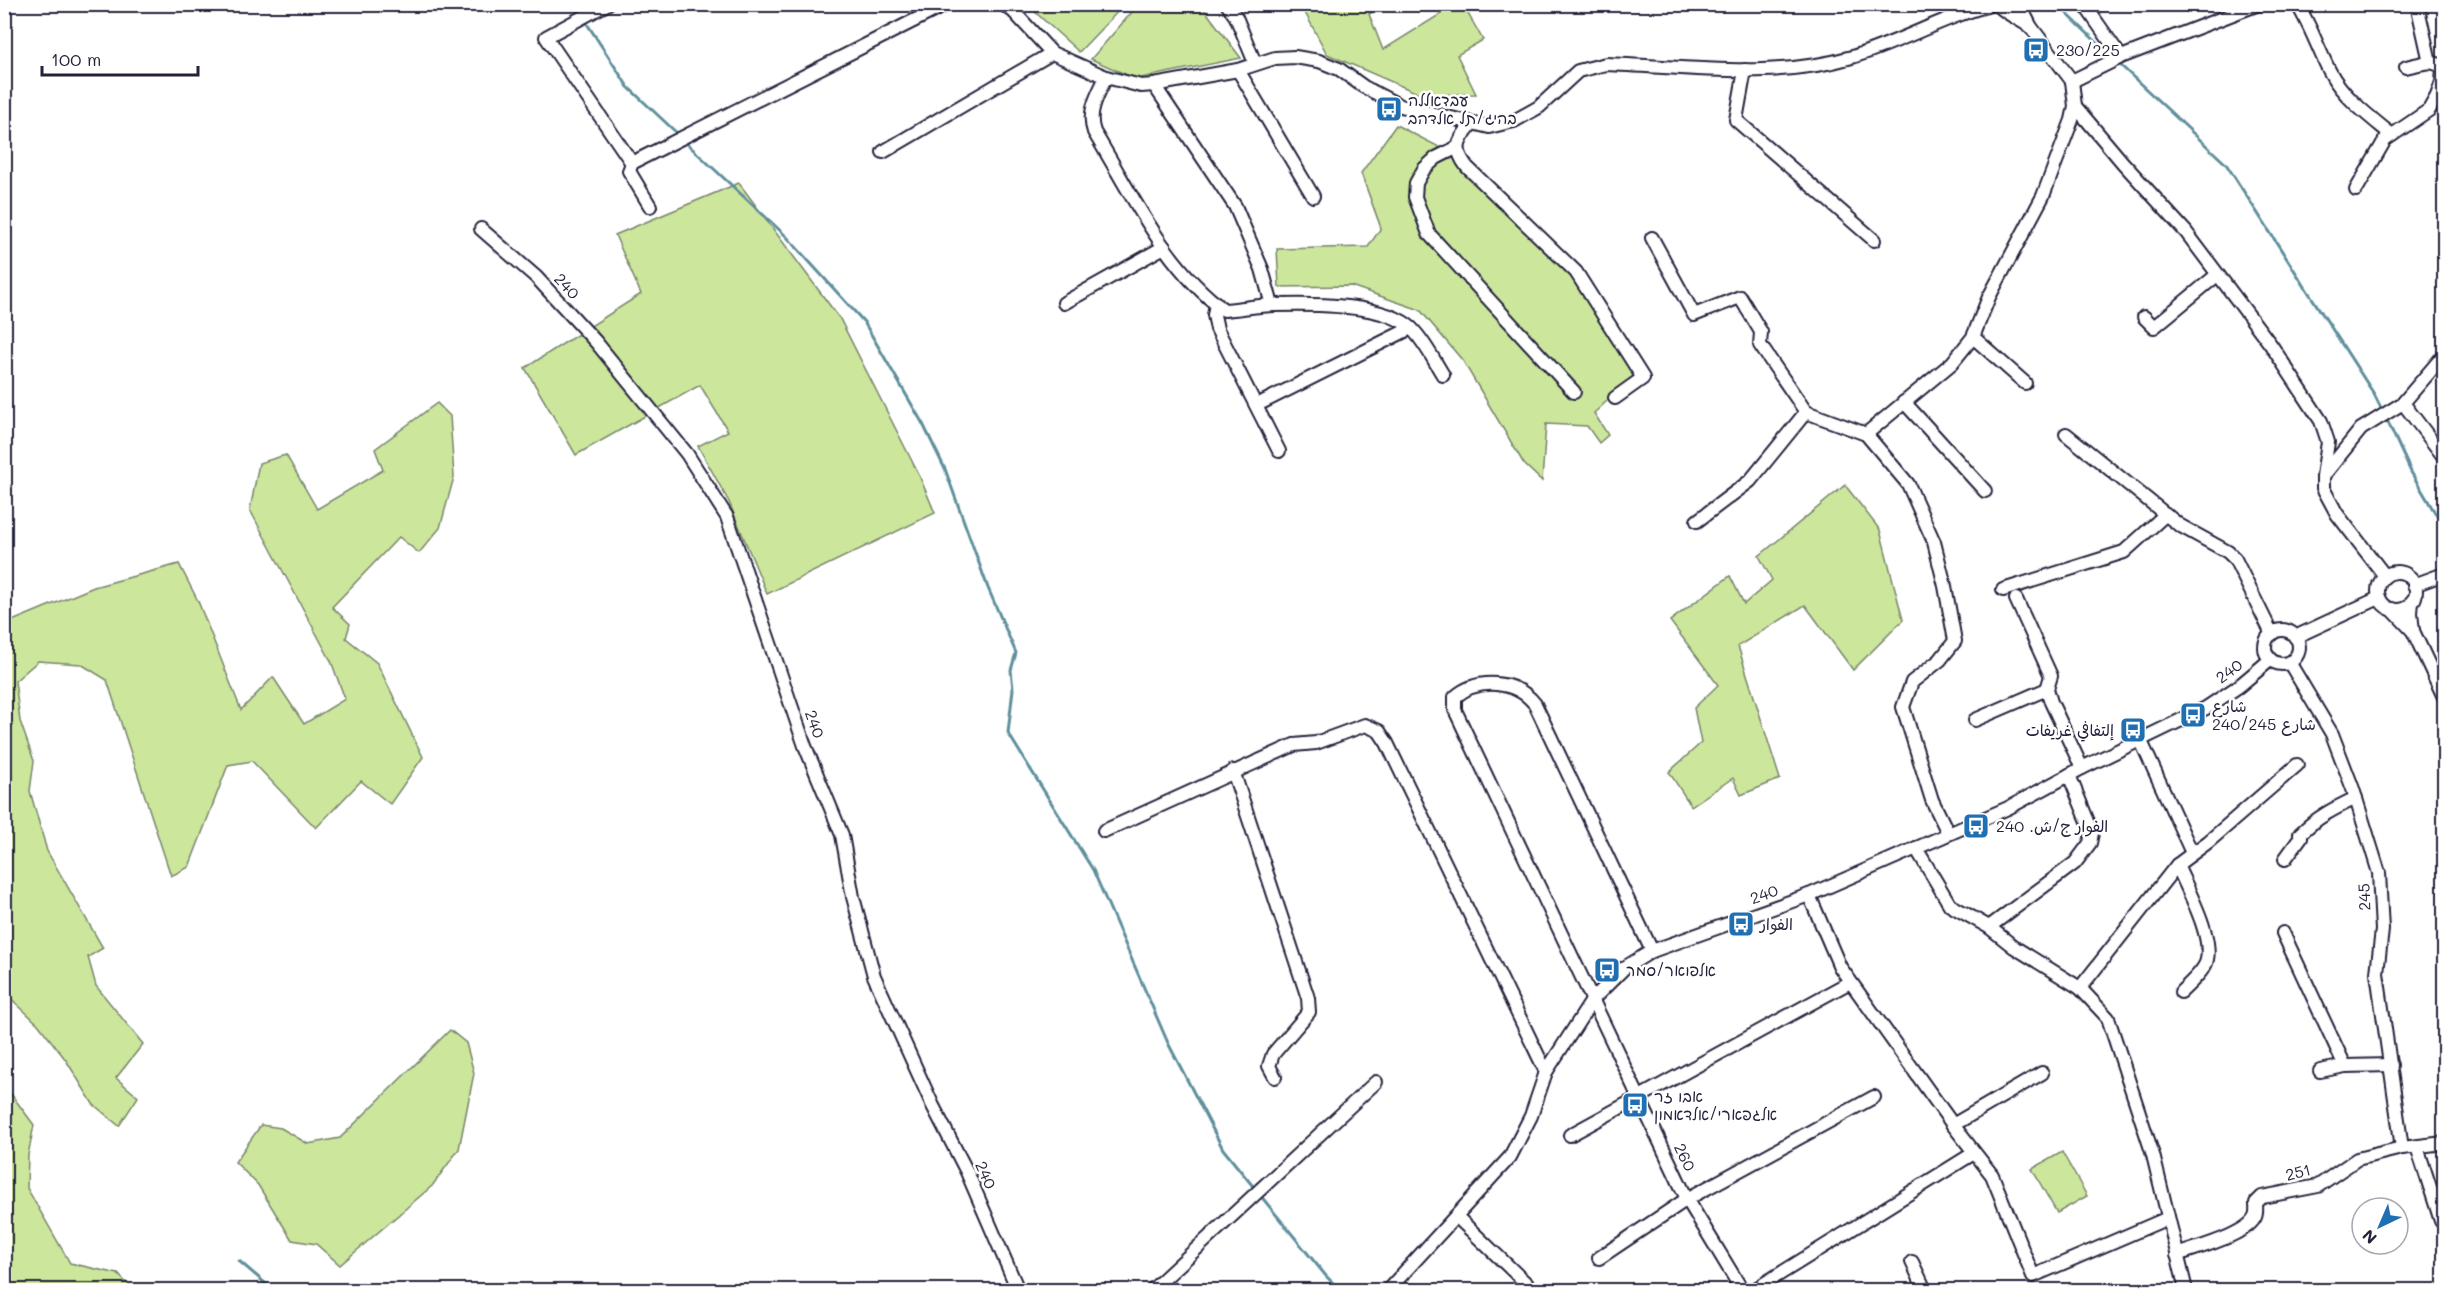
<svg xmlns="http://www.w3.org/2000/svg" width="2449" height="1295" font-family="Mali,'Playpen Sans Arabic','Playpen Sans Hebrew',sans-serif">
<style>
.green{fill:#cce69c;stroke:#77846c;stroke-width:1.5}
.lines{fill:none;stroke-linecap:round;stroke-linejoin:round}
.stream{stroke:#5e8f9c;stroke-width:3}
.street-casing{stroke:#22223b;stroke-width:16}
.street{stroke:#fff;stroke-width:12}
.labels{text-anchor:middle;stroke-width:5;stroke-linejoin:round;paint-order:stroke}
.poi-label{font-size:16px;fill:#22223b;stroke:#fff;text-anchor:start}
.street-label{font-size:16px;fill:#22223b;stroke:#fff}
</style>
<rect width="100%" height="100%" fill="#fff"/>
<filter id="ink" filterUnits="userSpaceOnUse"><feTurbulence type="fractalNoise" baseFrequency=".0167" numOctaves="2"/><feDisplacementMap in="SourceGraphic" scale="12" xChannelSelector="R" yChannelSelector="G"/><feConvolveMatrix kernelMatrix="1 2 1 2 8 2 1 2 1" color-interpolation-filters="sRGB"/></filter>
<g filter="url(#ink)">
<g class="green">
<path d="M1139,4L1201,5L1241,58L1136,79L1091,59Z"/>
<path d="M1042,5V4L1124,5L1079,52L1035,12Z"/>
<path d="M1301,5H1385L1369,14L1383,50L1455,5H1463L1483,40L1457,55L1476,94L1422,95L1327,54Z"/>
<path d="M1396,125L1451,153L1581,281L1637,373L1594,413L1608,435L1599,443L1587,426L1546,424L1542,481L1524,464L1463,361L1420,310L1351,286L1279,287L1277,249L1368,247L1381,228L1361,173Z"/>
<path d="M739,183L840,319L919,475L935,513L767,594L729,502L698,446L728,431L700,385L576,455L525,368L641,294L615,235Z"/>
<path d="M437,403L450,416L454,477L440,528L419,553L399,537L332,607L350,624L346,638L377,663L423,757L390,804L361,781L316,828L252,761L228,765L189,867L171,876L107,680L81,664L38,661L15,681L20,721L34,761L30,791L47,851L103,948L88,957L96,986L143,1044L116,1078L138,1097L119,1126L93,1104L66,1060L38,1024L5,993V624L94,587L179,564L198,601L241,710L273,677L304,724L345,699L331,661L250,510L259,463L286,455L317,509L383,470L375,449Z"/>
<path d="M1845,485L1880,530L1903,620L1853,670L1805,605L1738,646L1780,779L1741,795L1733,778L1691,806L1669,772L1701,743L1694,708L1718,685L1670,621L1730,576L1744,604L1772,580L1759,556Z"/>
<path d="M450,1030L466,1043L474,1073L459,1149L432,1186L340,1265L316,1244L292,1240L258,1185L235,1162L261,1125L281,1128L308,1144L340,1138Z"/>
<path d="M11,1094L34,1125L28,1155L27,1188L70,1263L118,1274L133,1290H5L4,1099Z"/>
<path d="M2062,1152L2087,1196L2057,1213L2032,1169Z"/>
</g>
<g class="lines">
<g class="stream">
<path d="M575,4L581,13"/>
<path d="M2057,4L2112,57"/>
<path d="M584,19L628,87L680,136"/>
<path d="M2117,62L2226,164L2374,394L2383,412"/>
<path d="M684,141L786,236L864,322L923,424L945,469L988,588L1016,653L1011,670L1013,689L1008,733L1093,870L1168,1043L1223,1149L1256,1190"/>
<path d="M2386,418L2411,472L2444,528"/>
<path d="M1260,1195L1326,1276L1340,1290"/>
<path d="M239,1261L273,1290"/>
</g>
<defs>
<g id="street">
<path d="M607,4L546,37L632,163"/>
<path d="M1002,4L1013,11L1052,53L1106,77L1141,86L1154,85L1238,70L1275,58L1295,57L1319,61L1339,69L1364,87L1401,106L1489,127L1514,121L1539,107L1578,71L1606,64C1687,67 1774,80 1852,57C1901,42 1945,16 1994,4"/>
<path d="M1227,4L1236,17L1255,63"/>
<path d="M1997,4C2003,12 2020,20 2030,26"/>
<path d="M2084,4L2121,57"/>
<path d="M2297,4C2311,26 2318,49 2330,72C2343,97 2370,117 2392,135"/>
<path d="M2417,4L2430,62"/>
<path d="M438,6L440,4"/>
<path d="M1238,70L1313,196"/>
<path d="M1745,70L1736,120L1874,240"/>
<path d="M1106,77C1097,96 1087,112 1094,132C1132,194 1165,267 1224,310C1241,309 1258,305 1275,305C1310,304 1387,303 1412,329C1425,342 1433,359 1443,375"/>
<path d="M2072,81L2121,57L2259,4"/>
<path d="M1154,85L1235,206L1262,269L1272,305"/>
<path d="M2075,106L2123,163L2186,232L2271,345L2321,421L2328,442L2323,476V488L2337,514L2385,576"/>
<path d="M1472,123C1459,141 1452,147 1467,167L1576,272L1643,378L1615,398"/>
<path d="M1458,147L1436,158L1424,169L1416,183L1415,197L1429,234L1574,392"/>
<path d="M883,152L1052,53"/>
<path d="M2356,190L2385,140L2429,110L2437,96L2442,82L2443,68C2433,58 2420,64 2406,67"/>
<path d="M650,206L629,171L632,163L947,4"/>
<path d="M481,229L536,277L596,342L687,454L727,517L805,746L842,835L853,897L874,976L933,1106L967,1172L1018,1290"/>
<path d="M1652,238L1694,315L1740,297L1761,332L1760,345L1806,412"/>
<path d="M1064,303L1164,247"/>
<path d="M1216,303L1214,315L1217,329L1279,451"/>
<path d="M2144,317L2154,327L2217,275"/>
<path d="M1973,337L2025,383"/>
<path d="M1904,402L1985,491"/>
<path d="M2403,403L2444,457"/>
<path d="M1257,405L1411,328"/>
<path d="M1866,434L1952,363L1973,337L1989,297L2043,196L2072,120L2075,106L2072,81L2031,27L2019,4"/>
<path d="M2066,434L2179,525L2228,552L2235,559L2272,634"/>
<path d="M2324,475L2361,429L2403,403L2444,355"/>
<path d="M1697,521L1750,481L1806,412L1866,434L1908,484L1934,542L1945,586L1955,641L1940,660L1912,682L1903,707L1932,800L1948,833"/>
<circle cx="2397" cy="591" r="19"/>
<path d="M2414,585L2444,574"/>
<path d="M2003,590L2124,552L2166,514"/>
<path d="M2016,599L2051,676L2047,689L2051,702L2082,768"/>
<path d="M2392,609L2413,631L2411,613L2412,601"/>
<circle cx="2282" cy="647" r="17"/>
<path d="M2413,631L2444,697"/>
<path d="M2295,637L2379,598"/>
<path d="M2289,662L2332,734L2353,789L2379,873L2382,930L2377,973L2402,1148"/>
<path d="M1975,720L2047,689"/>
<path d="M2140,739L2192,853"/>
<path d="M1233,771L1308,998L1309,1012L1273,1054L1269,1066L1275,1077"/>
<path d="M1104,831L1294,745L1316,743L1365,725L1379,731L1387,743L1546,1072"/>
<path d="M1916,848L1950,905L1989,927L2014,947L2080,988L2108,1018L2153,1155L2186,1290"/>
<path d="M2285,859L2301,837L2300,834C2317,817 2335,808 2356,798"/>
<path d="M2177,865C2187,889 2215,938 2206,963C2202,973 2189,984 2181,992"/>
<path d="M1809,895L1840,967L1953,1125L1992,1175L2033,1276L2168,1218"/>
<path d="M1989,927L2075,863L2090,843L2092,833L2089,824L2069,775"/>
<path d="M2283,933L2345,1066"/>
<path d="M1652,951L1535,704C1516,680 1478,677 1455,697V710L1687,1199L1742,1290"/>
<path d="M2080,988L2177,865L2208,842L2297,765"/>
<path d="M2320,1071L2345,1066L2391,1065"/>
<path d="M1953,1125L2042,1073"/>
<path d="M1570,1135L1850,982"/>
<path d="M2417,1147L2441,1221"/>
<path d="M1456,1216L1533,1290"/>
<path d="M2177,1255C2195,1248 2247,1235 2255,1217C2257,1213 2256,1207 2256,1203L2262,1197L2318,1186L2357,1159L2402,1148L2444,1143"/>
<path d="M1599,1258L1687,1199L1874,1097"/>
<path d="M1912,1262L1925,1290"/>
<path d="M1152,1290L1376,1082"/>
<path d="M1388,1290L1510,1157L1531,1116L1546,1072L1593,999L1624,968L1652,951L1809,895L2008,808L2082,768L2206,708L2239,686L2270,660"/>
<path d="M1754,1290L1974,1153"/>
</g>
</defs>
<use href="#street" class="street-casing"/>
<use href="#street" class="street"/>
</g>
</g>
<defs>
<symbol id="bus-square" viewBox="-11 -11 22 22"><rect x="-9" y="-9" width="18" height="18" rx="4" fill="#1f6fb2" stroke="#fff"/><path d="M-5-6H5V4H4V6H2V4H-2V6H-4V4H-5ZM-3.5-4V0h7V-4ZM-3.5 1.2v1.5H-2V1.2ZM2 1.2v1.5H3.5V1.2Z" fill="#fff"/></symbol>
</defs>
<g fill-rule="evenodd">
<use href="#bus-square" x="2021" y="35" width="30" height="30"/>
<use href="#bus-square" x="1374" y="94" width="30" height="30"/>
<use href="#bus-square" x="2178" y="700" width="30" height="30"/>
<use href="#bus-square" x="2118" y="715" width="30" height="30"/>
<use href="#bus-square" x="1961" y="811" width="30" height="30"/>
<use href="#bus-square" x="1726" y="909" width="30" height="30"/>
<use href="#bus-square" x="1592" y="955" width="30" height="30"/>
<use href="#bus-square" x="1620" y="1090" width="30" height="30"/>
</g>
<g class="labels">
<g class="poi-label">
<text x="2056" y="56">230/225</text>
<text x="1408" y="106">עבדאללה<tspan x="1408" dy="18">בהיג/תל אלדהב</tspan></text>
<text x="2212" y="712">شارع<tspan x="2212" dy="18">240/شارع 245</tspan></text>
<text x="2114" y="736" text-anchor="end">إلتفافي غريفات</text>
<text x="1996" y="832">الفوار ج/ش. 240</text>
<text x="1760" y="930">الفوار</text>
<text x="1626" y="976">אלפואר/סמר</text>
<text x="1654" y="1102">אבו זר<tspan x="1654" dy="18">אלגפארי/אלדאמון</tspan></text>
</g>
<g class="street-label">
<text transform="translate(567 286) rotate(47)" y="6">240</text>
<text transform="translate(2229 671) rotate(-37)" y="6">240</text>
<text transform="translate(815 724) rotate(70)" y="6">240</text>
<text transform="translate(1764 894) rotate(-20)" y="6">240</text>
<text transform="translate(2364 897) rotate(-92)" y="6">245</text>
<text transform="translate(1685 1157) rotate(65)" y="6">260</text>
<text transform="translate(2298 1172) rotate(-14)" y="6">251</text>
<text transform="translate(986 1175) rotate(66)" y="6">240</text>
</g>
</g>
<rect width="2449" height="1295" fill="none" stroke="#fff" stroke-width="24"/>
<rect x="12" y="12" width="2425" height="1271" fill="none" stroke="#22223b" stroke-width="2" filter="url(#ink)"/>
<g transform="translate(2380 1226) rotate(224)"><circle r="28" fill="#ffffff" stroke="#a7a7b1" stroke-width="1.5"/>
<path d="M0-4.5L10 22L0 15L-10 22Z" fill="#1f6fb2"/>
<text y="-9" font-size="16" font-weight="bold" text-anchor="middle" fill="#22223b">N</text>
</g>
<path d="M42 66v9h156v-9" fill="none" stroke="#22223b" stroke-width="3"/>
<text x="51" y="66" font-size="18" fill="#22223b" stroke="#ffffff" stroke-width="4.5" paint-order="stroke">100 m</text>
</svg>
